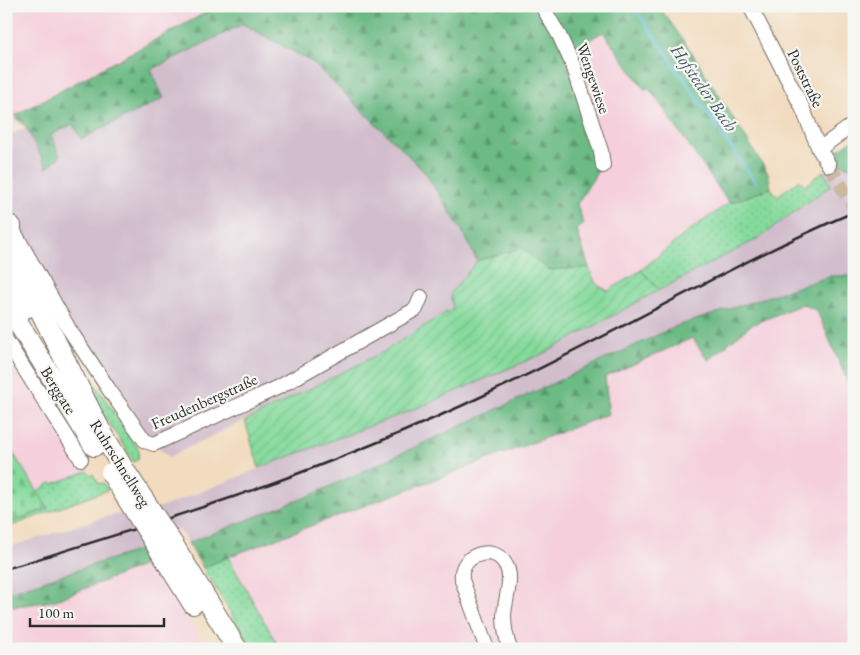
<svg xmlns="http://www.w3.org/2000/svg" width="860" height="655" font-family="'EB Garamond',serif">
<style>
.built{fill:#f5cfdc}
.industrial{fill:#d1bdcc}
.grass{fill:url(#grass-dots);stroke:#588264}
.forest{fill:url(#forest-firs);stroke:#4c7258}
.cemetery{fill:url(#cemetery-stones);stroke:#588264}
.garden{fill:url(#garden-furrows);stroke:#588264}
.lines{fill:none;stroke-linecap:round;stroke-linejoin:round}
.stream{stroke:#66c2e4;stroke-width:2.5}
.minor-tunnel{stroke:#cab9a1;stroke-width:14;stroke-dasharray:14 7;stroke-linecap:butt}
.minor-casing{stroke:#71695f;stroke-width:16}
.highway-casing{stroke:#71695f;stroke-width:22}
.minor{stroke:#fff;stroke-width:14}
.highway{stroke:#fff;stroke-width:20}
.rail{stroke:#2b2b2b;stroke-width:2.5}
.highway-bridge-casing{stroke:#71695f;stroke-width:22;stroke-linecap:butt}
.highway-bridge{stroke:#fff;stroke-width:20}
.labels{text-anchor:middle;stroke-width:4.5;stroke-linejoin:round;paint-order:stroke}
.street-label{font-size:16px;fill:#2b2b2b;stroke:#f6f6f2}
.water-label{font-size:18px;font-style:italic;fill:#3d5862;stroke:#f6f6f2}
</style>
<defs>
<pattern id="grass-dots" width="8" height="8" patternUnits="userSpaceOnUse" patternTransform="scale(1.25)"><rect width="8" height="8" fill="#85da9c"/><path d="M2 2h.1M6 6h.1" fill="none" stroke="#73bb87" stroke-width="1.8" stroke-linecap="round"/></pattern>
<pattern id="forest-firs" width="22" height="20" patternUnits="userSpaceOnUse" patternTransform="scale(1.25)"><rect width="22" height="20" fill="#6cba84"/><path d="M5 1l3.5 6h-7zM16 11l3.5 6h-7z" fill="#59976c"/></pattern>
<pattern id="cemetery-stones" width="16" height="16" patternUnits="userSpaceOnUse" patternTransform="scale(1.25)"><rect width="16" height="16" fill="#85da9c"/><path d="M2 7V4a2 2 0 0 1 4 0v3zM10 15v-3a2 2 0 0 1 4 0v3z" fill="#73bb87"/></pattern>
<pattern id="garden-furrows" width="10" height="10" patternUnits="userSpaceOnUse" patternTransform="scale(1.25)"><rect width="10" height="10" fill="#85da9c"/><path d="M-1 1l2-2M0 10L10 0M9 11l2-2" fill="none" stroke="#73bb87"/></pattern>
</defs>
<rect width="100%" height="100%" fill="#f6f6f2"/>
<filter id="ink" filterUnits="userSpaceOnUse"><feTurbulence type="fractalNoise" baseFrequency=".02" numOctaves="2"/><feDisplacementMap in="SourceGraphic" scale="10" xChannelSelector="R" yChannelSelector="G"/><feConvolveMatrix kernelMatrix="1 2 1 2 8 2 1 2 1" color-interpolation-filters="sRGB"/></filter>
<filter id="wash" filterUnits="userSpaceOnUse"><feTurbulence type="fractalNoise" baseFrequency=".0096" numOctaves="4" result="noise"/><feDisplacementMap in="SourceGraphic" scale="20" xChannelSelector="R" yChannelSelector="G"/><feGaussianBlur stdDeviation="1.12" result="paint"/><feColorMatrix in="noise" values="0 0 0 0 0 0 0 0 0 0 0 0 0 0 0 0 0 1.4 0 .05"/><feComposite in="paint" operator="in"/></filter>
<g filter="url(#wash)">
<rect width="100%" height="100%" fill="#f2dcbf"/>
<g class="built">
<path d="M6,6H218L15,116L20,122L6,130Z"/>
<path d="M603,32L644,90L649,88L729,203L691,229L641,270L608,291L596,284L577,230L583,223L577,204L600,168L565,53Z"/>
<path d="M803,304L817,311L854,397V649H281L228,557L609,414L605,377L692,338L708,360L751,325Z"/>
<path d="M6,333L89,468L87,469V471L53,484L51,482L37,492L6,442Z"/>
<path d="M152,562L207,649H6V609L15,606L39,604L56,600Z"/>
</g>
<g class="industrial">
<path d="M243,24L312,62L402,149L426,174L464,234L477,261L450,294L454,308L383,352L169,457L149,439L61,309L6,200V137L26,127L47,167L50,135L73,124L82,138L164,98L151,71Z"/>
<path d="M839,160L840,164L850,167L854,163V276H831L677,326L309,496L188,543L178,528L142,549L6,593V548L108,516L165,506L346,434L415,409L547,352L659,290L759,238L831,185L823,171Z"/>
</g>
<g class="grass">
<path d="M823,171L831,185L759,238L659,290L641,270L691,229L729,203L771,188L777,196L800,180L805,186Z"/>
<path d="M60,332L139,450L138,459L134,462L96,403Z"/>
<path d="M87,471L91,475L93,474L99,484L103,483L108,490L6,528V524L48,509L37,492L52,482L53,484Z"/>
<path d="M228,557L280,649H253L203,568Z"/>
</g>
<g class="forest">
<path d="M218,6H659L690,50L768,173L771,188L729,203L649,88L645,90L603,32L565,54L600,168L577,204L584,224L577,230L589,268L549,270L521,248L477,261L464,234L426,174L402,149L312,62L243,24L151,70L164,98L81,139L73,124L51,135L60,156L47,168L26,127L14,116Z"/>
<path d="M854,139V163L850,167L840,164L837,151Z"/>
<path d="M831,276H854V397L817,311L803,304L751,325L708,360L692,338L605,377L609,414L228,557L203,568L188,543L309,496L677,326Z"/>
<path d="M142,549L152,562L56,600C39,604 22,604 6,609V593Z"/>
</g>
<path class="cemetery" d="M6,442L48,508L6,524Z"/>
<path class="garden" d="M521,248L549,270L589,268L596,284L608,291L641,270L659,290L547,352L415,409L259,468L245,421L383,352L453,308L450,294L477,261Z"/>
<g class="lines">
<g class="stream">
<path d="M633,6L756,183"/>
<path d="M849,316L854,329"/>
</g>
</g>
</g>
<g filter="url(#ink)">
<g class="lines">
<path class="minor-tunnel" d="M829,165L854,208"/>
<defs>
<g id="minor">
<path d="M542,6L559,35L573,65L601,151L603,166"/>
<path d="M750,6L802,107L819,149L829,165"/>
<path d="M819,149L854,124"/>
<path d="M8,221L69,329L108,388L145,441L154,444L279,387L416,309L421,297"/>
<path d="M6,340L81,459"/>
<path d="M487,649L462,580C462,577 461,573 463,569C468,553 494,547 504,562C515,576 505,598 504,615C504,626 506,638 510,649"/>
</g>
<g id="highway">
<path d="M11,226L6,237L7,244L99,428"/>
<path d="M6,275L26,308"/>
<path d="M6,303L94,446"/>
<path d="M93,418L123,468"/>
<path d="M174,546L237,649"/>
<path d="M160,551L193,604"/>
</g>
</defs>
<use href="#minor" class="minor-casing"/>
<use href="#highway" class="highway-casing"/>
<use href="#minor" class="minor"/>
<use href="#highway" class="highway"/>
<path class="rail" d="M6,569C83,545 160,522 236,496C322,466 407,432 489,393C612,336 729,265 854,212"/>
<defs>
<g id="highway-bridge">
<path d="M123,468L174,546"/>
<path d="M111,473L160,551"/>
</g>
</defs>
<use href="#highway-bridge" class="highway-bridge-casing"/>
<use href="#highway-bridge" class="highway-bridge"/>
</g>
</g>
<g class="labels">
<g class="street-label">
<text transform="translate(594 78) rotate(71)" y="6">Wengewiese</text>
<text transform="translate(806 78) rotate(64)" y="6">Poststraße</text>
<text transform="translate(59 390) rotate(58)" y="6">Berggate</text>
<text transform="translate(204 401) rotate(-24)" y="6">Freudenbergstraße</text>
<text transform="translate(121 463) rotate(58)" y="6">Ruhrschnellweg</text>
</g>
<g class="water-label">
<text transform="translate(704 88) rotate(55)" y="6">Hofsteder Bach</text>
</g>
</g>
<rect width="860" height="655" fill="none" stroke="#f6f6f2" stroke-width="25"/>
<path d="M30 618v8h134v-8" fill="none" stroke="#2b2b2b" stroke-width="2.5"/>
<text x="38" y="618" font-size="15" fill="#2b2b2b" stroke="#f6f6f2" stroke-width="4" paint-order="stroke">100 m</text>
</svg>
